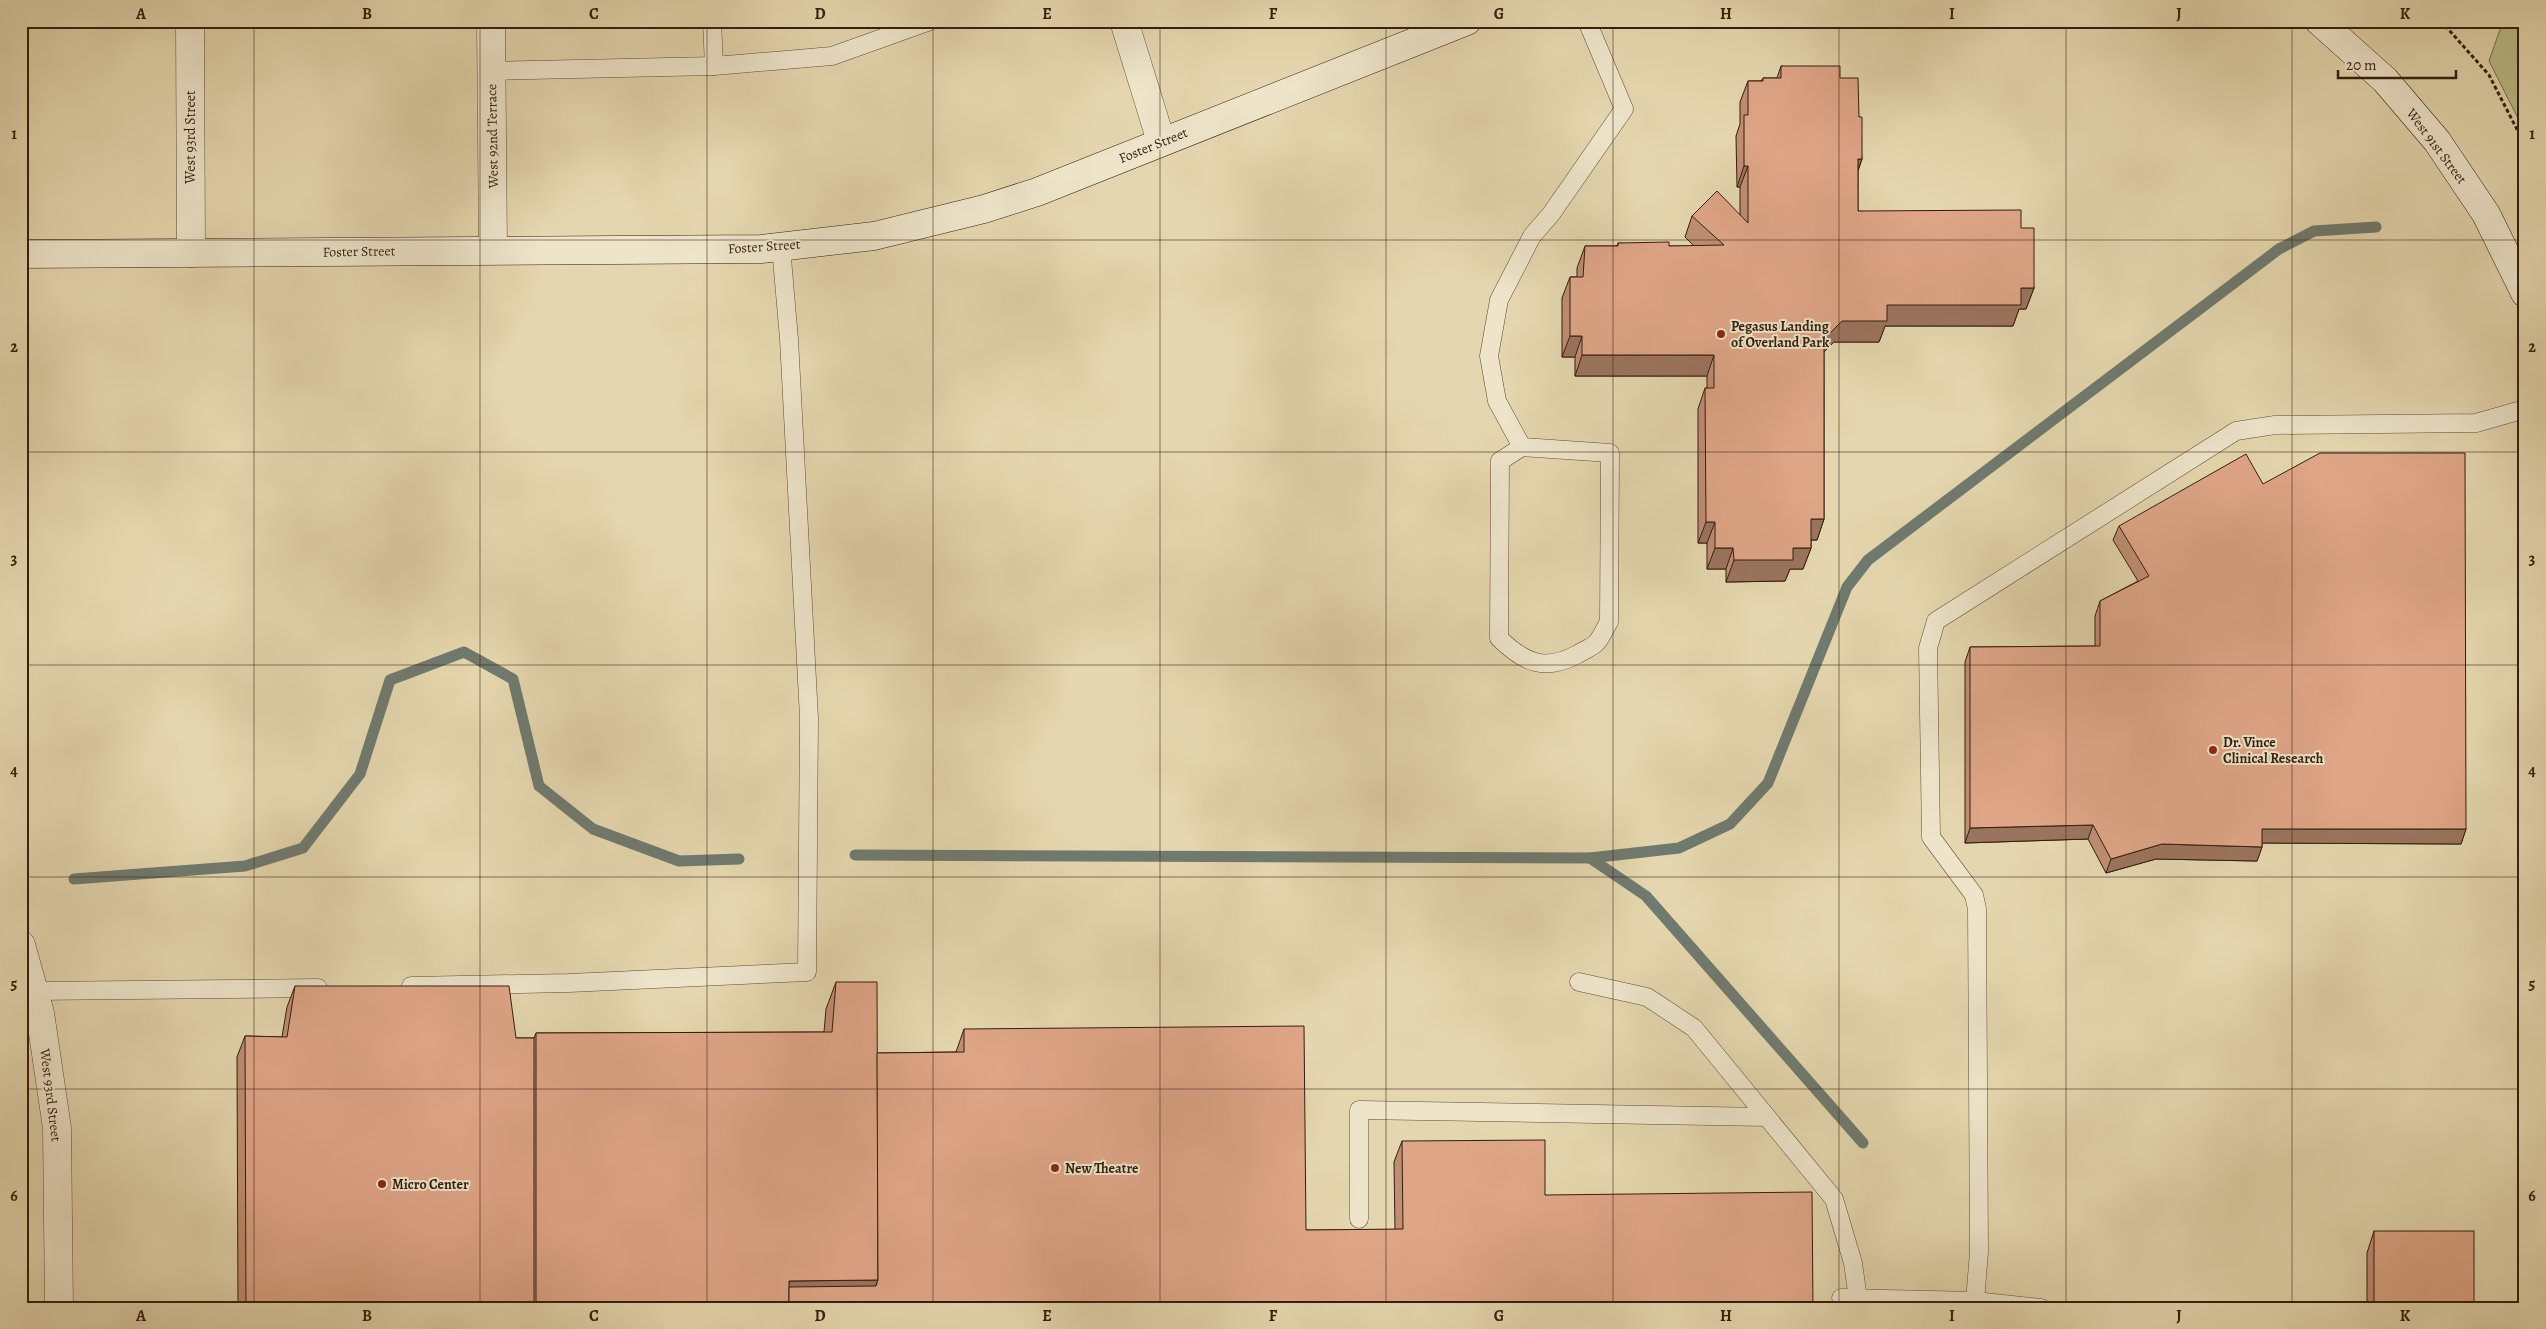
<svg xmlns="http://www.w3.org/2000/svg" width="2546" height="1329" font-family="Alegreya,serif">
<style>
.green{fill:#babc86;stroke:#786c4a}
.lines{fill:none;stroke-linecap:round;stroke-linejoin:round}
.stream{stroke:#707a6f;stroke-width:11}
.lane-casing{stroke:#624b36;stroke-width:19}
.street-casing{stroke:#624b36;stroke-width:29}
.secondary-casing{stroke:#361d0e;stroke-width:29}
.path{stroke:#361d0e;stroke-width:3;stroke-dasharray:4 2.5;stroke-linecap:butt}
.lane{stroke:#ede4ca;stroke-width:18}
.street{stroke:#ede4ca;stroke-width:28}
.secondary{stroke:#ede4ca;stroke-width:28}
.wall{fill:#bf8e74;stroke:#361d0e}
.shaded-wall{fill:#9b745e;stroke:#361d0e}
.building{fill:#dea587;stroke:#361d0e}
.grid{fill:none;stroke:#361d0e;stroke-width:1;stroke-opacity:0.55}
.poi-dot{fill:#8f2418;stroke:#ede4ca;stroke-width:2}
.labels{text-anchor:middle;stroke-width:4;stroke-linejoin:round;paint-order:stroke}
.street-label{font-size:14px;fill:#361d0e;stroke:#ede4ca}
.poi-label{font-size:14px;font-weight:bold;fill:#361d0e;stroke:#ede4ca;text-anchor:start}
.neatline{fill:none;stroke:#361d0e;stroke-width:2}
.grid-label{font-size:16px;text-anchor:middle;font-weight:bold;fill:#361d0e}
</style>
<rect width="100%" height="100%" fill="#e4d6ae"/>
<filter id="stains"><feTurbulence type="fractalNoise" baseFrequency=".004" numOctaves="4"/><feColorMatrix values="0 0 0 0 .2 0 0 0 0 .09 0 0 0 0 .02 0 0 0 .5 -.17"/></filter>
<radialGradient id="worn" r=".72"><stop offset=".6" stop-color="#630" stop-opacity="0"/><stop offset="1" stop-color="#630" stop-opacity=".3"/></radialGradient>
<path class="green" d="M2503,21H2525V132L2489,61Z"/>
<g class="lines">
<g class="stream">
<path d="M855,855L1590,858L1679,848L1730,824L1768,783L1847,587L1868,560L2279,249L2314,231L2376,227"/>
<path d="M1590,858L1646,896L1863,1143"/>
<path d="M74,879L245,866L303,848L360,774L390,680L464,652L513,679L539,786L593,829L679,861L739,859"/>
</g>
<defs>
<g id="lane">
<path d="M712,21L714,66L832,56L930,21"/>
<path d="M491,71L714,66"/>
<path d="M1522,447L1610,453L1609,622C1605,628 1602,636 1597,642C1593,647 1584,650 1578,654C1545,672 1524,663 1499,638L1500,461Z"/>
<path d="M1522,447L1497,401L1489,356L1499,300L1532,236L1551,214L1624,109L1587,21"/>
<path d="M1579,982L1647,997L1694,1028L1834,1199L1853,1263L1858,1299"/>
<path d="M411,986L569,983L807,972L809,718L789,339L781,247"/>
<path d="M34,991L318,988"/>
<path d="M1359,1219V1110L1767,1117"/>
<path d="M1841,1298L1975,1301L2041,1308"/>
<path d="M1975,1301L1979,1252L1977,909L1974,895L1931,837L1928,648L1936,621L2236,431L2275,425L2476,423L2525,409"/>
</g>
<g id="street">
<path d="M190,21L191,253"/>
<path d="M491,21L493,250"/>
<path d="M1124,21L1161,141"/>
<path d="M21,945L40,1013L57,1128L59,1308"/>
</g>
<g id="secondary">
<path d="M2319,21L2385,80L2437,141L2486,214L2525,293"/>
<path d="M21,254L761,249L874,236L984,209L1037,192L1467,21"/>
</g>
</defs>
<use href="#lane" class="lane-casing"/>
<use href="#street" class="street-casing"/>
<use href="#secondary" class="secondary-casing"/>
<path class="path" d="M2441,21L2489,75L2525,145"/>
<use href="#lane" class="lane"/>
<use href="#street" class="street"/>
<use href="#secondary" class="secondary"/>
</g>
<g class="wall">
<path d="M1781,66L1840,78L1859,117L1862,159L1858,171V211L2021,228L2034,288L2026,309H2019L2013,326H1885L1879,342H1834L1824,352V519L1817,540H1811V548L1803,569H1790L1785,581L1726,582V569H1707V543H1698V409L1705,388H1707V376H1575V357H1562V298L1570,277H1577V268L1585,246H1617L1618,243L1669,246H1694L1685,237L1692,216L1740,215V187H1737L1736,136L1740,124V102L1748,81H1761L1763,78H1777Z"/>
<path d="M2119,526L2466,829L2461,844L2262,843V847L2257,861L2156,859L2106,873L2088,839L1965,843V662L1970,647L2095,646V616L2100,601L2138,581L2113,540Z"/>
<path d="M836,982L877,1053L956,1052L964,1029L1306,1230H1395L1394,1162L1402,1141L1545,1195L1813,1308H238L237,1057L245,1036L282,1037L287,1007L295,986L516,1038H534L536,1033L824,1032L826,1009Z"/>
<path d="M2374,1231L2474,1308H2367V1253Z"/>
</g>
<g class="shaded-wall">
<path d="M1858,159H1862L1854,180Z"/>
<path d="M1744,166H1748L1740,187H1737Z"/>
<path d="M2021,288H2034L2026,309H2019L2013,326H1885L1879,342H1834L1816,360L1824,339L1842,321L1887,305Z"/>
<path d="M1570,336H1582L1575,357H1562Z"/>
<path d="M1582,355H1714L1707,376H1575Z"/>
<path d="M1811,519H1824L1817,540H1803Z"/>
<path d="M1706,522H1715L1707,543H1698Z"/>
<path d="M1715,548H1733L1726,569H1707Z"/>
<path d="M1793,548H1811L1803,569H1790L1785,581L1726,582L1734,560Z"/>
<path d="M2093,825L2088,839L1965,843L1970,828Z"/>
<path d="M2262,829H2466L2461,844L2257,843Z"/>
<path d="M2162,844L2262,847L2257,861L2156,859L2106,873L2111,859Z"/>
<path d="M878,1280L869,1307L787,1308L789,1281Z"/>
</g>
<g class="building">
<path d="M1781,66H1840V78H1858L1859,117H1862V159H1858V211L2021,210V228H2034V288H2021V305H1887V321H1842L1824,339V519H1811V548H1793V560H1734L1733,548H1715V522H1706L1705,388H1714V355H1582V336H1570V277H1583L1585,246H1618V243L1669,242V246L1724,245L1692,216L1717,191L1748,223V166H1744V115H1748V81H1763V78H1781Z"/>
<path d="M2320,453H2465L2466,829H2262V847L2162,844L2111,859L2093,825L1970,828V647L2100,646V601L2149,576L2119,526L2246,454L2263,484Z"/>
<path d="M836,982H877L878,1280L789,1281V1308H536V1033L832,1032Z"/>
<path d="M295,986H509L516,1038H534V1308H246L245,1036L287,1037Z"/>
<path d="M1304,1026L1306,1230L1403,1229L1402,1141L1545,1140V1195L1812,1192L1813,1308H789V1287L876,1286L878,1280L877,1053L964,1052V1029Z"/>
<rect x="2374" y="1231" width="100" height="77"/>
</g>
<path class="grid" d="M254,21V1308M480,21V1308M707,21V1308M933,21V1308M1160,21V1308M1386,21V1308M1613,21V1308M1839,21V1308M2066,21V1308M2292,21V1308M21,240H2525M21,452H2525M21,665H2525M21,877H2525M21,1089H2525"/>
<g class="poi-dot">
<circle cx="1721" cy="334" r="5"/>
<circle cx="2213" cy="750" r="5"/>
<circle cx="1055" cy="1168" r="5"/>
<circle cx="382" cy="1184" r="5"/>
</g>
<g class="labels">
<g class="street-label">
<text transform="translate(492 136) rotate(-91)" y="5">West 92nd Terrace</text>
<text transform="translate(190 137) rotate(-90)" y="5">West 93rd Street</text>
<text transform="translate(1153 145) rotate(-22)" y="5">Foster Street</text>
<text transform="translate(2437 146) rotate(53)" y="5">West 91st Street</text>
<text transform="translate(764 246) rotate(-4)" y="5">Foster Street</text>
<text transform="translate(359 251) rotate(-1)" y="5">Foster Street</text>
<text transform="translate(51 1095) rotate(83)" y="5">West 93rd Street</text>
</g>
<g class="poi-label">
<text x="1731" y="331">Pegasus Landing<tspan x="1731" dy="16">of Overland Park</tspan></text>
<text x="2223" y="747">Dr. Vince<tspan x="2223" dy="16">Clinical Research</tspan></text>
<text x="1065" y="1173">New Theatre</text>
<text x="392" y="1189">Micro Center</text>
</g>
</g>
<rect width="2546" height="1329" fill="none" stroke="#e4d6ae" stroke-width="55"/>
<path d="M2338 70v8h118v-8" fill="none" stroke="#361d0e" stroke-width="2.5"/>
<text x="2346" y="70" font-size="15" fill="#361d0e" stroke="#ede4ca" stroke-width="4" paint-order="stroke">20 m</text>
<rect x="28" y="28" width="2490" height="1274" class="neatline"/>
<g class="grid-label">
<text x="141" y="19">A</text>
<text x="367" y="19">B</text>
<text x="594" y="19">C</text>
<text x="820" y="19">D</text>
<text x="1047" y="19">E</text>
<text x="1273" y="19">F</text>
<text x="1499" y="19">G</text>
<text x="1726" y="19">H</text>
<text x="1952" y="19">I</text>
<text x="2179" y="19">J</text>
<text x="2405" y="19">K</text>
<text x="14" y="139">1</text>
<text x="2532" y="139">1</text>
<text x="14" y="352">2</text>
<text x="2532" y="352">2</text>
<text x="14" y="564">3</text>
<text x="2532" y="564">3</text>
<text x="14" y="776">4</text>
<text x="2532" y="776">4</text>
<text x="14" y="989">5</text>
<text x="2532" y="989">5</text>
<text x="14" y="1201">6</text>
<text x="2532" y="1201">6</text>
<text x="141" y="1321">A</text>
<text x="367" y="1321">B</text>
<text x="594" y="1321">C</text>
<text x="820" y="1321">D</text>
<text x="1047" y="1321">E</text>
<text x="1273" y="1321">F</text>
<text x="1499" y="1321">G</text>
<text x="1726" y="1321">H</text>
<text x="1952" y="1321">I</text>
<text x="2179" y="1321">J</text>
<text x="2405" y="1321">K</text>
</g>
<rect width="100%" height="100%" filter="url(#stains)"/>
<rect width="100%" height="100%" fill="url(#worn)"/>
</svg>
